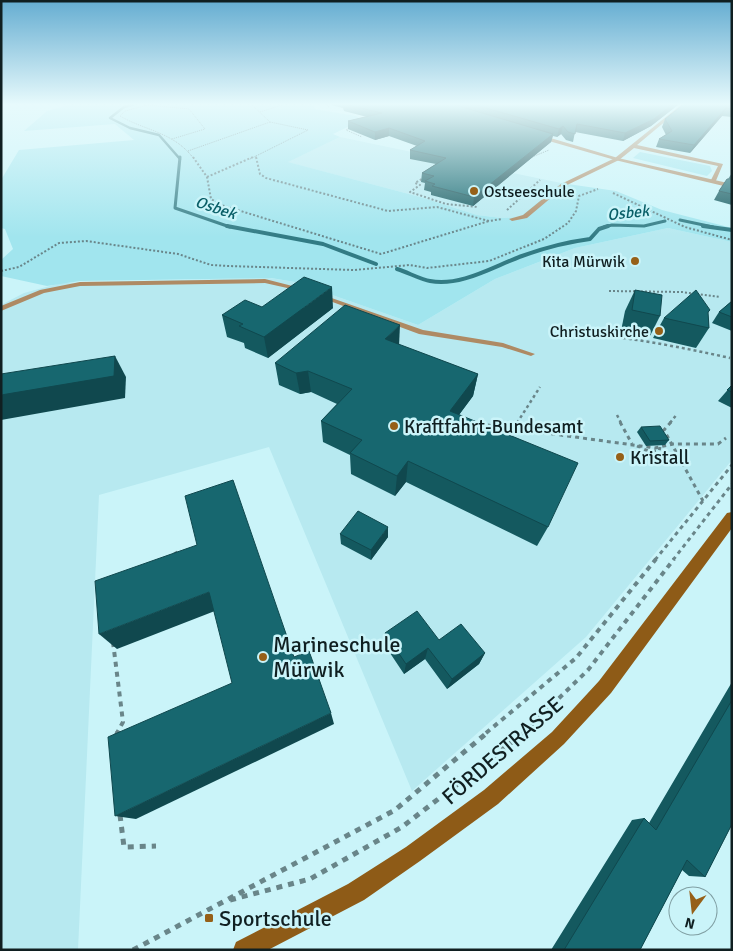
<svg xmlns="http://www.w3.org/2000/svg" width="733" height="951" font-family="Signika,sans-serif">
<style>
.built{fill:#b7e9f0}
.green{fill:#a1e5ee}
.lines{fill:none;stroke-linecap:round;stroke-linejoin:round}
.stream-far2{stroke:#327b84;stroke-width:2.5}
.stream-far1{stroke:#327b84;stroke-width:3}
.stream{stroke:#327b84;stroke-width:4}
.path-far5{stroke:#698589;stroke-width:1;stroke-dasharray:1 1;stroke-linecap:butt}
.path-far4{stroke:#698589;stroke-width:2;stroke-dasharray:2 2;stroke-linecap:butt}
.path-far3{stroke:#698589;stroke-width:2.5;stroke-dasharray:3 3;stroke-linecap:butt}
.path-far2{stroke:#698589;stroke-width:3;stroke-dasharray:4 4;stroke-linecap:butt}
.path-far1{stroke:#698589;stroke-width:4;stroke-dasharray:5 5;stroke-linecap:butt}
.path{stroke:#698589;stroke-width:5;stroke-dasharray:6 6;stroke-linecap:butt}
.service{fill:#ae8a64;fill-rule:evenodd}
.minor{fill:#ae8a64;fill-rule:evenodd}
.tertiary{fill:#ae8a64;fill-rule:evenodd}
.secondary{fill:#8e5b17;fill-rule:evenodd}
.wall{fill:#14595f}
.shaded-wall{fill:#10484e}
.building{fill:#17676f;stroke:#10484e}
.poi-dot{fill:#966018;stroke:#caf4f9;stroke-width:2}
.labels{text-anchor:middle;stroke-width:5;stroke-linejoin:round;paint-order:stroke}
.far-poi-label{font-size:16px;fill:#101f21;stroke:#caf4f9;text-anchor:end}
.far-water-label{font-size:16px;font-style:italic;fill:#095e67;stroke:#caf4f9}
.poi-label{font-size:19px;fill:#101f21;stroke:#caf4f9;text-anchor:start}
.near-poi-label{font-size:22px;fill:#101f21;stroke:#caf4f9;text-anchor:start}
.near-street-label{font-size:22px;fill:#101f21;stroke:#caf4f9}
</style>
<rect width="100%" height="100%" fill="#caf4f9"/>
<g class="built">
<path d="M340,137L561,183L520,217L502,218L477,215L424,198L287,162Z"/>
<path d="M668,228L732,242V460L586,637L412,791L269,447L99,495L78,950H1V305L24,293L61,283L270,278L295,282L418,325L495,279L575,248Z"/>
</g>
<g class="green">
<path d="M72,104H315L314,109L356,116L362,120L333,134L340,137L288,162L424,198L477,215L502,218L520,217L561,183L616,191L662,210L732,228V242L668,228L575,248L495,279L418,325L295,282L271,278L80,281L47,286L1,276V260L13,249L5,229L1,228V180L19,150L134,140L115,124L24,131L47,111Z"/>
<path d="M640,152L710,166L712,171L707,176L633,158Z"/>
</g>
<g class="lines">
<path class="stream-far2" d="M135,104L124,107L110,118L130,128L159,135L180,159"/>
<g class="stream-far1">
<path d="M180,157L175,208L230,227"/>
<path d="M680,220L713,227"/>
<path d="M604,227L612,225L644,226L665,221"/>
</g>
<g class="stream">
<path d="M227,226L323,244L376,264"/>
<path d="M703,226L732,230"/>
<path d="M397,269C407,272 422,280 430,281C461,287 494,266 522,256C544,248 567,242 590,239L599,229L608,226"/>
</g>
<g class="path-far5">
<path d="M151,104L125,111L120,116C146,131 174,132 194,159"/>
<path d="M251,104L270,122L308,130L256,156L257,159"/>
<path d="M148,105L189,109L205,129L172,139"/>
<path d="M329,107L327,106L330,104"/>
<path d="M260,112L285,104"/>
<path d="M352,127L346,130L362,137"/>
<path d="M188,151L270,122"/>
<path d="M532,157L549,150"/>
<path d="M250,159L256,156"/>
</g>
<g class="path-far4">
<path d="M193,157L207,177L211,199L221,205L381,254L489,221"/>
<path d="M256,157L260,174L266,178L388,211L437,207L489,221L502,219"/>
<path d="M207,177L253,157"/>
<path d="M425,177L415,183L420,185L410,192L446,204L478,207"/>
<path d="M496,192L521,196"/>
<path d="M613,193L685,227L732,240"/>
<path d="M507,210L540,180"/>
<path d="M1,271L19,267L59,243L86,241L178,254L211,265L228,266L354,270L410,265L427,268L489,261L544,239L568,223L576,211L579,196L598,189"/>
<path d="M609,291L682,292L720,297"/>
</g>
<g class="path-far3">
<path d="M582,330C596,326 609,336 623,338C659,343 694,350 730,358"/>
<path d="M617,415L621,423"/>
<path d="M517,423L540,387"/>
<path d="M670,423L677,414"/>
</g>
<g class="path-far2">
<path d="M620,422L632,444"/>
<path d="M671,422L664,430L703,501"/>
<path d="M480,424L655,448L673,444H718L726,438"/>
<path d="M514,428L518,422"/>
<path d="M637,446L648,451H659L660,447"/>
<path d="M174,554L181,550"/>
<path d="M655,560L732,465"/>
<path d="M673,560L732,484"/>
</g>
<g class="path-far1">
<path d="M113,642L123,722L117,733"/>
<path d="M486,733L576,658L656,559"/>
<path d="M523,733L588,670L674,559"/>
</g>
<g class="path">
<path d="M116,736L118,732"/>
<path d="M120,815L124,847L156,846"/>
<path d="M230,900L310,879L402,827L525,732"/>
<path d="M133,950L395,810L488,732"/>
</g>
<g class="service">
<path d="M265,279L308,290L305,292L265,283L80,286L44,293L1,311V306L40,290L80,282Z"/>
<path d="M319,295H323L423,330L503,343L535,354L531,356L502,347L419,334L319,297Z"/>
</g>
<path class="minor" d="M682,104H686L637,145L723,164L715,183L710,182L718,166L634,148L619,160L565,186L527,218L512,221L509,219L523,215L561,184L615,158Z"/>
<path class="tertiary" d="M537,134L618,158L732,184V188L615,160L535,137Z"/>
<path class="secondary" d="M732,512V528L611,693L564,744L498,804L420,861L364,900L268,950H233L236,942L348,884L406,847L484,790L552,732L599,681L727,513Z"/>
</g>
<g class="wall">
<path d="M331,104H679L651,126L623,141L575,132L573,142L566,140L561,134L557,137L553,136L551,142L473,206L431,195V192L424,190L425,183L421,182L422,173L436,164L410,159V150L417,146L389,136L375,140L348,129V121L367,117L344,111L343,108L331,105Z"/>
<path d="M732,104V117L722,116L690,153L656,147L659,139L666,135L662,127L665,119Z"/>
<path d="M732,173V205L714,200L719,191L728,179Z"/>
<path d="M635,290L660,316L649,338L621,331L625,311Z"/>
<path d="M732,301V331L712,323L719,312Z"/>
<path d="M262,307L333,308L268,358L245,348L244,343L227,337L222,315Z"/>
<path d="M710,310L708,313L709,328L696,348L653,338L664,318Z"/>
<path d="M399,345L478,374L473,396L459,415L548,527L537,546L406,482L395,496L351,474L350,455L323,442L321,421L337,404L311,392L300,394L279,385L275,363Z"/>
<path d="M732,385V408L718,401Z"/>
<path d="M641,427L669,440L665,445L646,446L637,432Z"/>
<path d="M340,534L388,537L371,560L341,544Z"/>
<path d="M385,633L439,640L485,653L479,664L447,689L425,659L404,674L384,644Z"/>
<path d="M732,682V824L705,877L689,876L682,870L640,950H551L632,820L644,818L649,823Z"/>
</g>
<g class="shaded-wall">
<path d="M673,104H679L651,126L623,141L625,133Z"/>
<path d="M726,108L722,116L690,153L694,145Z"/>
<path d="M563,126L561,134L557,137L559,129Z"/>
<path d="M389,128V136L375,140V132Z"/>
<path d="M553,134L551,142L473,206L474,197Z"/>
<path d="M332,287L333,308L268,358L264,337Z"/>
<path d="M400,325L399,346L385,339Z"/>
<path d="M115,356L126,377L125,398L1,420V395Z"/>
<path d="M308,371L311,392L300,394L296,373Z"/>
<path d="M478,374L473,396L446,432L450,411Z"/>
<path d="M408,461L406,482L395,496L397,476Z"/>
<path d="M388,527V537L371,560V550Z"/>
<path d="M209,592L220,609L117,649L99,634Z"/>
<path d="M428,648L425,659L404,674L406,664Z"/>
<path d="M485,653L479,664L447,689L452,679Z"/>
<path d="M331,713L334,724L136,819L115,816Z"/>
</g>
<g class="building">
<path d="M344,104H452L553,134L474,197L432,186L435,184L425,181L434,176L422,173L446,158L410,150L425,141L389,128L375,132L348,121L382,113Z"/>
<path d="M472,104H673L654,119L625,133L577,124L575,134L568,132L563,126L559,129Z"/>
<path d="M684,104H732V109L726,108L694,145L659,139L672,131L665,119Z"/>
<path d="M727,179H732V194L719,191Z"/>
<path d="M304,277L332,287L264,337L239,326L243,324L222,315L245,300L262,307Z"/>
<path d="M635,290L662,295L660,316L632,310Z"/>
<path d="M696,290L710,310L708,312L709,328L664,318Z"/>
<path d="M732,301V317L719,312Z"/>
<path d="M345,305L400,325L385,339L478,374L450,411L578,463L548,527L408,461L397,476L350,453L362,440L321,421L352,389L308,371L296,373L275,363Z"/>
<path d="M115,356L114,376L1,395V374Z"/>
<path d="M732,385V392L727,390Z"/>
<path d="M660,426L669,440L650,441L641,427Z"/>
<path d="M233,480L294,657L309,651L331,713L115,816L108,737L232,683L209,592L99,634L95,581L197,545L185,496Z"/>
<path d="M358,511L388,527L371,550L340,534Z"/>
<path d="M417,611L439,640L461,624L485,653L452,679L428,648L406,664L385,633Z"/>
<path d="M732,700V824L705,877L687,860L640,950H564L644,818L656,830Z"/>
</g>
<linearGradient id="sky" x2="0" y2="1"><stop stop-color="#65add1"/><stop offset="0.44" stop-color="#e7fafc"/><stop offset="1" stop-color="#e7fafc" stop-opacity="0"/></linearGradient>
<rect width="733" height="237" fill="url(#sky)"/>
<g class="poi-dot">
<circle cx="474" cy="191" r="5"/>
<circle cx="635" cy="261" r="5"/>
<circle cx="659" cy="331" r="5"/>
<circle cx="394" cy="426" r="5"/>
<circle cx="620" cy="457" r="5"/>
<circle cx="263" cy="657" r="5"/>
<rect x="204" y="913" width="10" height="10" rx="2.5"/>
</g>
<g class="labels">
<g class="far-poi-label">
<text x="484" y="197" text-anchor="start">Ostseeschule</text>
<text x="625" y="267">Kita Mürwik</text>
<text x="649" y="337">Christuskirche</text>
</g>
<g class="far-water-label">
<text transform="translate(216 207) rotate(18)" y="6">Osbek</text>
<text transform="translate(628 212) rotate(-6)" y="6">Osbek</text>
</g>
<g class="poi-label">
<text x="404" y="433">Kraftfahrt-Bundesamt</text>
<text x="630" y="464">Kristall</text>
</g>
<g class="near-poi-label">
<text x="273" y="652">Marineschule<tspan x="273" dy="25">Mürwik</tspan></text>
<text x="219" y="926">Sportschule</text>
</g>
<g class="near-street-label">
<text transform="translate(502 750) rotate(-41)" y="8">FÖRDESTRASSE</text>
</g>
</g>
<rect width="733" height="951" fill="none" stroke="#101f21" stroke-width="5"/>
<g transform="translate(693 911) rotate(195)"><circle r="24" fill="#caf4f9" stroke="#809fa3"/>
<path d="M0-4L9 19L0 12L-9 19Z" fill="#966018"/>
<text y="-8" font-size="14" font-weight="bold" text-anchor="middle" fill="#101f21">N</text>
</g>
</svg>
